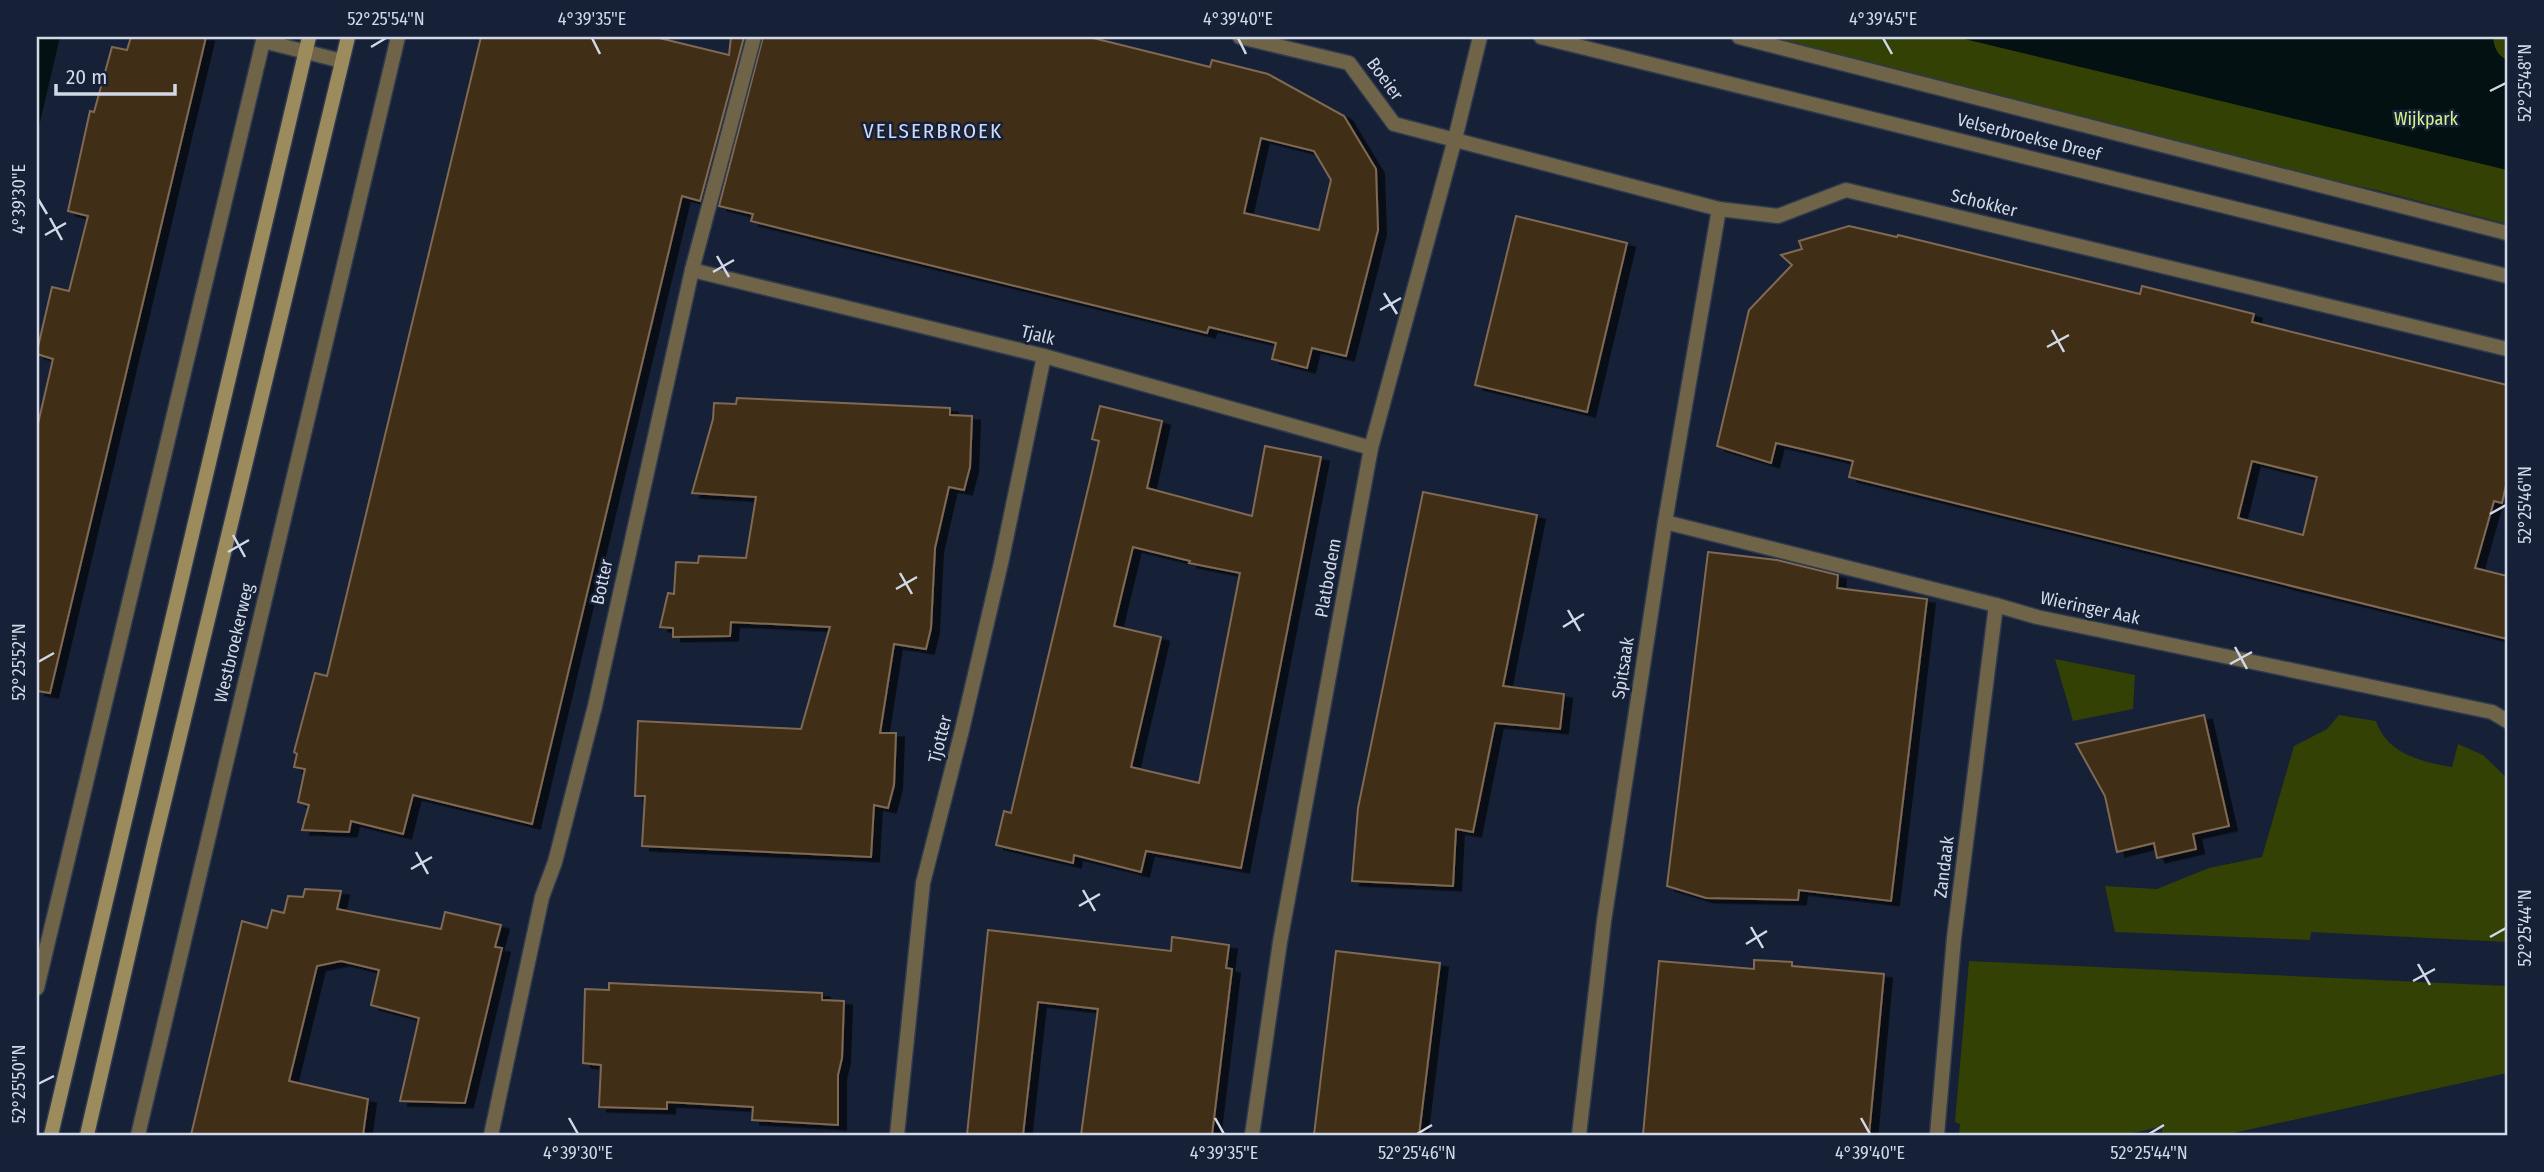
<svg xmlns="http://www.w3.org/2000/svg" width="2544" height="1172" font-family="'Fira Sans Condensed',sans-serif">
<style>
.green{fill:#334104}
.water{fill:#041112}
.building{fill:#402e18;stroke:#7f6952;stroke-width:2;fill-rule:evenodd;filter:url(#shadow)}
.lines{fill:none;stroke-linecap:round;stroke-linejoin:round}
.minor-casing{stroke:#303a4f;stroke-width:17}
.tertiary-casing{stroke:#303a4f;stroke-width:17}
.secondary-casing{stroke:#303a4f;stroke-width:17}
.minor{stroke:#6f6447;stroke-width:14}
.tertiary{stroke:#6f6447;stroke-width:14}
.secondary{stroke:#9c8b5c;stroke-width:14}
.ticks{fill:none;stroke:#d1d8e7;stroke-width:2.5}
.labels{text-anchor:middle;stroke-width:5;stroke-linejoin:round;paint-order:stroke}
.street-label{font-size:18px;fill:#d1d8e7;stroke:#162036}
.park-label{font-size:18px;fill:#d3f28e;stroke:#162036}
.quarter-label{font-size:21px;letter-spacing:2px;fill:#ccdaf8;stroke:#162036}
.neatline{fill:none;stroke:#d1d8e7;stroke-width:2.5}
.ticks-label{font-size:18px;text-anchor:middle;fill:#d1d8e7}
</style>
<defs>
<filter id="shadow"><feDropShadow dx="8" dy="4.5" stdDeviation="0" flood-color="#0009"/></filter>
</defs>
<rect width="100%" height="100%" fill="#162036"/>
<g class="green">
<path d="M1762,37H2507V224L2376,190L2159,143Z"/>
<path d="M2055,659L2135,675L2133,709L2073,721Z"/>
<path d="M2339,715L2376,721C2387,754 2422,762 2452,767L2458,744L2483,755L2507,778V942L2311,932L2310,940L2115,932L2105,886L2157,889L2209,868L2262,857L2294,746L2327,729Z"/>
<path d="M1969,961L2507,986V1073L2224,1135H2163L2161,1127L2123,1135H1959L1960,1124L1955,1122Z"/>
</g>
<g class="water">
<path d="M37,37H60L37,135Z"/>
<path d="M1956,37H2493C2494,47 2497,55 2507,60V170Z"/>
</g>
<g class="building">
<path d="M131,37H206L50,693L37,691V428L53,359L37,354V351L52,287L69,291L88,216L68,211L90,111L94,112L112,47L127,50Z"/>
<path d="M481,37H655L729,55L731,37H744L700,201L682,196L532,824L413,795L403,834L351,821L349,832L302,830L309,805L298,802L305,769L294,767L297,754L294,752L315,673L327,676Z"/>
<path d="M763,37H1089L1210,67L1212,60L1268,74L1344,116L1376,169L1378,230L1346,356L1312,348L1307,368L1272,359L1276,343L1209,327L1207,333L839,243L751,221L753,214L719,206ZM1261,138L1314,151L1331,180L1319,230L1244,213Z"/>
<path d="M1516,216L1627,243L1587,412L1475,385Z"/>
<path d="M1849,226L1897,237L1898,235L2140,294L2142,286L2254,314L2252,322L2507,385V481L2502,503L2494,501L2475,568L2507,576V639L1849,477L1853,461L1776,443L1771,463L1717,446L1749,310L1792,265L1781,255L1802,249L1799,241ZM2252,461L2317,477L2303,535L2238,518Z"/>
<path d="M737,398L950,408V415L972,416L970,467L964,490L949,487L935,548L931,628L926,649L894,644L880,733H896L894,785L888,808L874,805L871,857L642,846L645,796H635L638,721L801,729L830,627L731,622L730,636L673,637V628L660,627L668,593L674,594L676,562L698,563L699,556L746,558L756,497L692,493L713,419L714,403L736,404Z"/>
<path d="M1100,406L1162,421L1147,488L1252,516L1265,446L1321,457L1241,868L1146,851L1141,872L1074,855L1073,863L996,845L1004,811L1011,813L1092,472L1099,441L1092,439ZM1133,547L1190,561L1189,563L1240,573L1199,783L1131,767L1161,637L1114,626Z"/>
<path d="M1423,492L1537,515L1503,686L1564,694L1560,729L1495,723L1473,832L1456,829L1453,886L1352,881L1358,808Z"/>
<path d="M1708,552L1777,560L1838,575L1837,588L1927,599L1891,901L1799,890L1798,900L1706,898L1667,886Z"/>
<path d="M2204,715L2229,826L2193,834L2196,849L2157,858L2154,843L2117,852L2105,796L2076,744Z"/>
<path d="M305,889L341,891L337,909L441,929L445,912L501,925L495,947L502,948L465,1103L400,1101L419,1018L371,1005L379,970L341,961L317,966L289,1081L368,1099L363,1135H191L242,921L267,928L272,910L284,913L288,896L303,897Z"/>
<path d="M988,930L1171,951L1172,937L1229,945L1226,968L1232,969L1212,1135H1081L1098,1009L1038,1002L1023,1135H967Z"/>
<path d="M1336,951L1440,963L1419,1135H1314Z"/>
<path d="M1754,960L1792,962V966L1884,974L1869,1135H1643L1659,961L1754,969Z"/>
<path d="M609,983L822,993V1000L844,1001L842,1058L838,1075V1125L752,1120L753,1107L667,1102V1109L599,1107L601,1065L583,1063L585,989L609,990Z"/>
</g>
<g class="lines">
<defs>
<g id="minor">
<path d="M1240,37L1349,63L1394,124L1719,209L1778,216L1846,190L2507,349"/>
<path d="M263,41L342,61"/>
<path d="M692,270L1044,356L1371,448"/>
<path d="M1665,522L1996,605L2037,617L2492,712L2507,721"/>
<path d="M37,988L264,37"/>
<path d="M138,1135L398,37"/>
<path d="M491,1135L542,897L555,862L595,706L692,270L754,37"/>
<path d="M897,1135L923,883L962,730L1001,563L1044,356"/>
<path d="M1252,1135L1280,942L1371,448L1455,139L1480,37"/>
<path d="M1579,1135L1604,921L1665,522L1719,209"/>
<path d="M1937,1135L1954,938L1996,605"/>
</g>
<g id="tertiary">
<path d="M1541,37L2507,276"/>
<path d="M1739,37L2507,233"/>
</g>
<g id="secondary">
<path d="M51,1135L309,37"/>
<path d="M87,1135L154,844L348,37"/>
</g>
</defs>
<use href="#minor" class="minor-casing"/>
<use href="#tertiary" class="tertiary-casing"/>
<use href="#secondary" class="secondary-casing"/>
<use href="#minor" class="minor"/>
<use href="#tertiary" class="tertiary"/>
<use href="#secondary" class="secondary"/>
</g>
<path class="ticks" d="M592,38L600,54M1238,38L1246,54M1883,38L1892,54M371,47L386,38M2490,91L2506,83M38,199L47,214M50,218L62,240M45,235L66,223M717,256L729,277M713,272L734,260M1384,293L1397,314M1380,310L1401,298M2052,330L2064,352M2047,347L2069,335M2490,514L2506,505M233,535L245,557M228,552L249,540M900,573L912,594M896,589L917,577M1568,610L1580,631M1563,627L1584,614M2235,647L2247,669M38,662L54,653M2230,664L2252,652M416,852L428,874M411,869L432,857M1083,890L1095,911M1079,906L1100,894M1751,927L1763,948M2490,937L2506,928M1746,944L1767,931M2418,964L2430,985M2413,981L2435,969M38,1084L54,1076M569,1118L578,1134M1215,1118L1224,1134M1861,1118L1870,1134M1417,1134L1432,1125M2149,1134L2164,1125"/>
<g class="labels">
<g class="street-label">
<text transform="translate(1385 79) rotate(54)" y="6">Boeier</text>
<text transform="translate(2029 137) rotate(14)" y="6">Velserbroekse Dreef</text>
<text transform="translate(1984 203) rotate(14)" y="6">Schokker</text>
<text transform="translate(1038 335) rotate(14)" y="6">Tjalk</text>
<text transform="translate(1328 578) rotate(-80)" y="6">Platbodem</text>
<text transform="translate(602 582) rotate(-78)" y="6">Botter</text>
<text transform="translate(2090 608) rotate(12)" y="6">Wieringer Aak</text>
<text transform="translate(234 643) rotate(-77)" y="6">Westbroekerweg</text>
<text transform="translate(1623 668) rotate(-81)" y="6">Spitsaak</text>
<text transform="translate(940 739) rotate(-76)" y="6">Tjotter</text>
<text transform="translate(1944 867) rotate(-83)" y="6">Zandaak</text>
</g>
<g class="park-label">
<text x="2426" y="125">Wijkpark</text>
</g>
<g class="quarter-label">
<text x="933" y="138">VELSERBROEK</text>
</g>
</g>
<rect width="2544" height="1172" fill="none" stroke="#162036" stroke-width="77"/>
<path d="M56 84v10h119v-10" fill="none" stroke="#d1d8e7" stroke-width="3.5"/>
<text x="66" y="84" font-size="21" fill="#d1d8e7" stroke="#162036" stroke-width="5" paint-order="stroke">20 m</text>
<rect x="38" y="38" width="2468" height="1096" class="neatline"/>
<g class="ticks-label">
<text x="386" y="25">52°25'54"N</text>
<text x="592" y="25">4°39'35"E</text>
<text x="1238" y="25">4°39'40"E</text>
<text x="1883" y="25">4°39'45"E</text>
<text transform="translate(2525 83) rotate(-90)" y="6">52°25'48"N</text>
<text transform="translate(19 199) rotate(-90)" y="6">4°39'30"E</text>
<text transform="translate(2525 505) rotate(-90)" y="6">52°25'46"N</text>
<text transform="translate(19 662) rotate(-90)" y="6">52°25'52"N</text>
<text transform="translate(2525 928) rotate(-90)" y="6">52°25'44"N</text>
<text transform="translate(19 1084) rotate(-90)" y="6">52°25'50"N</text>
<text x="578" y="1159">4°39'30"E</text>
<text x="1224" y="1159">4°39'35"E</text>
<text x="1417" y="1159">52°25'46"N</text>
<text x="1870" y="1159">4°39'40"E</text>
<text x="2149" y="1159">52°25'44"N</text>
</g>
</svg>
